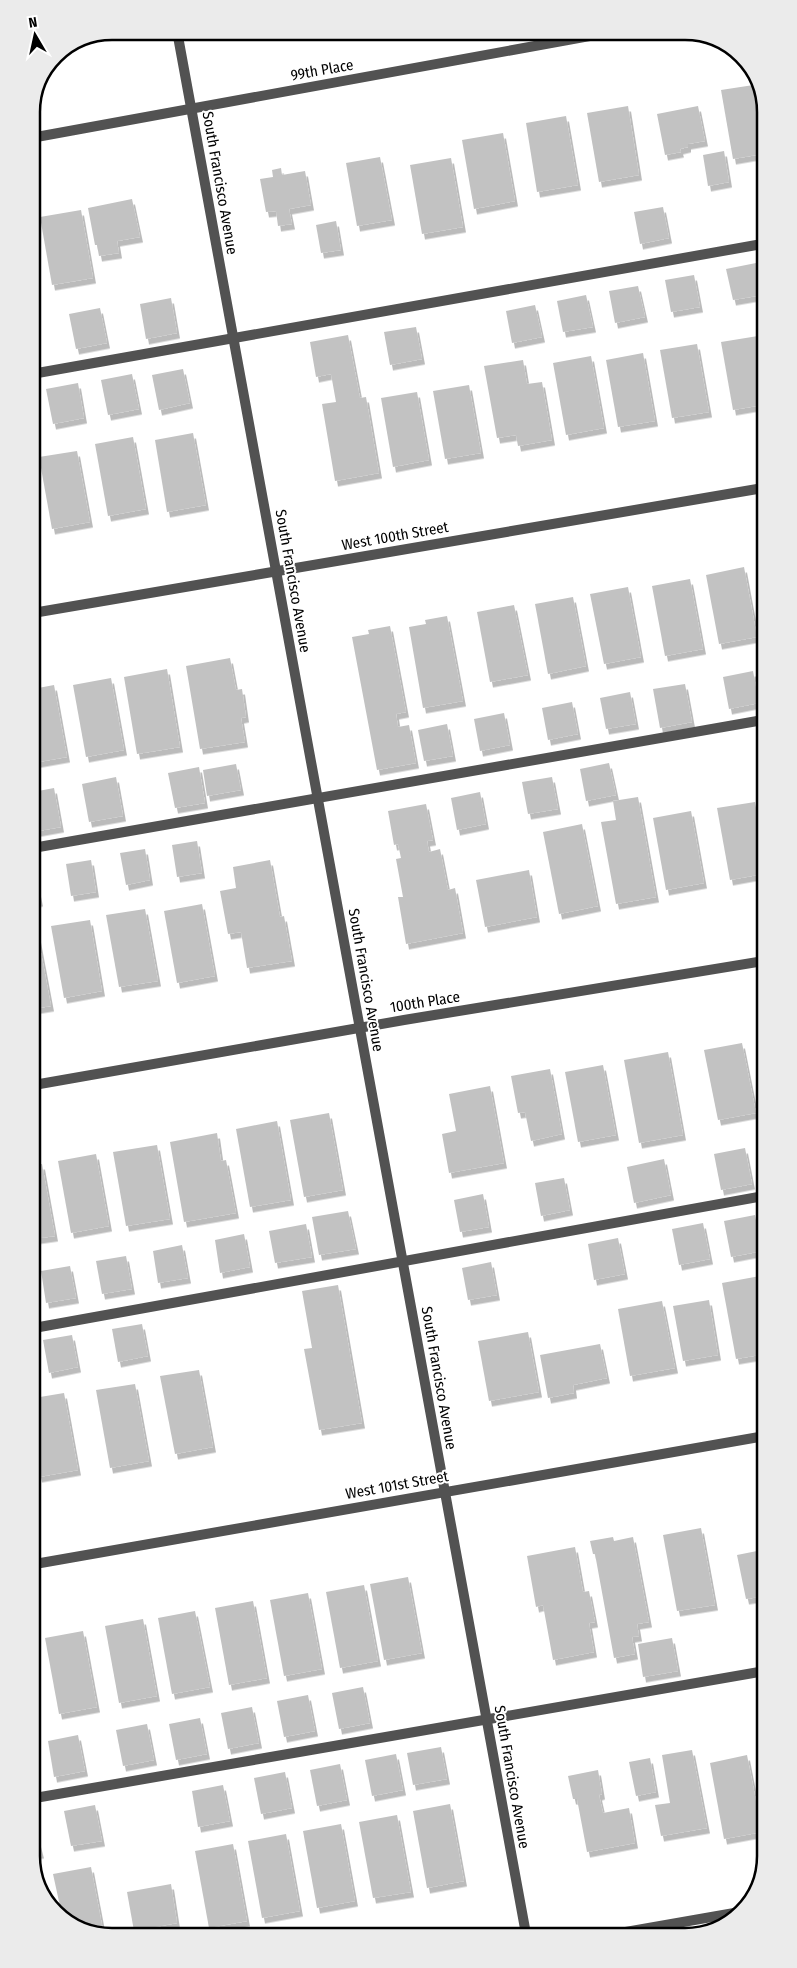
<svg xmlns="http://www.w3.org/2000/svg" width="797" height="1968" font-family="'Fira Sans Condensed',sans-serif">
<style>
.building{fill:#c2c2c2;filter:url(#shadow)}
.lines{fill:none;stroke-linecap:round;stroke-linejoin:round}
.service{stroke:#525252;stroke-width:10}
.minor{stroke:#525252;stroke-width:10}
.labels{text-anchor:middle;stroke-width:4;stroke-linejoin:round;paint-order:stroke}
.street-label{font-size:15px;fill:#000;stroke:#fff}
.rim{fill:none;stroke:#000;stroke-width:2.5}
</style>
<defs>
<filter id="shadow"><feDropShadow dx="3" dy="5.5" stdDeviation="0" flood-color="#0004"/></filter>
</defs>
<rect width="100%" height="100%" fill="#fff"/>
<g class="building">
<path d="M760,84L762,86V154L733,159L721,90Z"/>
<path d="M628,106L639,175L599,182L587,113Z"/>
<path d="M698,106L705,141L688,144V147L680,149L681,152L665,155L657,114Z"/>
<path d="M566,116L578,185L537,192L526,123Z"/>
<path d="M503,133L515,201L474,209L462,140Z"/>
<path d="M724,151L729,182L708,186L703,155Z"/>
<path d="M380,157L392,220L357,226L346,163Z"/>
<path d="M451,158L463,227L422,234L410,165Z"/>
<path d="M281,168L282,175L305,171L311,205L289,209L292,224L278,226L276,211L266,212L260,179L273,177L272,170Z"/>
<path d="M132,199L140,237L117,241L119,253L99,256L97,245H95L88,208Z"/>
<path d="M663,207L669,238L640,244L634,212Z"/>
<path d="M81,210L93,278L52,285L40,217Z"/>
<path d="M336,221L341,250L321,253L316,225Z"/>
<path d="M756,263L762,295L733,300L726,269Z"/>
<path d="M694,275L700,307L671,312L665,280Z"/>
<path d="M638,286L645,317L615,323L609,291Z"/>
<path d="M586,295L593,327L563,332L557,301Z"/>
<path d="M171,298L177,333L146,339L140,304Z"/>
<path d="M535,305L542,337L512,343L506,311Z"/>
<path d="M100,308L107,343L76,349L69,314Z"/>
<path d="M416,327L422,359L390,365L384,332Z"/>
<path d="M348,335L360,398L366,397L379,473L335,481L322,404L336,402L331,374L316,377L310,342Z"/>
<path d="M758,336L762,362V405L733,410L721,342Z"/>
<path d="M697,344L709,412L672,418L660,350Z"/>
<path d="M643,353L655,421L618,427L606,360Z"/>
<path d="M591,356L604,428L566,435L553,363Z"/>
<path d="M523,360L527,384L542,382L552,440L518,446L516,435L497,438L484,366Z"/>
<path d="M183,369L190,403L159,410L152,375Z"/>
<path d="M132,374L139,409L108,415L101,380Z"/>
<path d="M78,383L84,418L53,424L46,389Z"/>
<path d="M469,385L481,453L445,459L433,391Z"/>
<path d="M417,392L429,460L393,467L381,398Z"/>
<path d="M193,433L206,505L167,512L155,440Z"/>
<path d="M133,437L146,509L108,516L95,444Z"/>
<path d="M77,451L90,522L52,529L39,457Z"/>
<path d="M763,564V584L762,585L758,565Z"/>
<path d="M744,567L757,637L719,644L706,575Z"/>
<path d="M690,579L703,649L665,656L652,586Z"/>
<path d="M628,587L641,657L604,664L590,594Z"/>
<path d="M573,597L586,666L548,674L535,604Z"/>
<path d="M514,605L528,675L490,682L477,612Z"/>
<path d="M447,616L463,701L423,708L409,627L426,624L425,620Z"/>
<path d="M390,626L406,712L396,714L398,727L409,725L416,763L377,770L352,637L369,634L368,630Z"/>
<path d="M230,658L236,690L242,689L246,717L241,718L245,742L200,749L186,666Z"/>
<path d="M167,669L180,747L137,754L124,677Z"/>
<path d="M753,671L759,703L729,709L723,677Z"/>
<path d="M111,678L124,750L86,757L73,685Z"/>
<path d="M685,684L692,722L660,728L653,689Z"/>
<path d="M54,685L67,757L33,763V689Z"/>
<path d="M630,692L636,724L606,729L600,698Z"/>
<path d="M572,702L578,734L548,740L542,708Z"/>
<path d="M504,713L510,745L480,751L474,719Z"/>
<path d="M447,724L453,756L424,761L418,730Z"/>
<path d="M609,763L616,795L586,801L580,769Z"/>
<path d="M236,764L241,790L207,796L203,770Z"/>
<path d="M199,767L205,803L175,808L168,773Z"/>
<path d="M116,777L123,816L89,822L82,784Z"/>
<path d="M552,777L558,809L528,814L522,782Z"/>
<path d="M54,788L61,827L33,832V792Z"/>
<path d="M480,792L486,824L457,830L451,798Z"/>
<path d="M638,797L656,897L616,904L601,822L616,820L613,801Z"/>
<path d="M755,802L763,848V874L730,880L717,808Z"/>
<path d="M426,804L433,840L427,841L429,852L440,849L448,890L455,888L463,933L406,944L398,897H403L396,859L401,858L398,844L394,845L388,811Z"/>
<path d="M691,811L704,883L666,890L653,818Z"/>
<path d="M582,824L598,906L559,914L543,832Z"/>
<path d="M197,841L202,873L177,877L172,845Z"/>
<path d="M145,849L150,880L126,885L120,853Z"/>
<path d="M91,860L96,892L71,896L66,864Z"/>
<path d="M270,860L280,917L284,916L292,961L247,968L241,932L228,934L220,891L236,888L233,867Z"/>
<path d="M33,867L40,901L33,903Z"/>
<path d="M529,870L537,917L485,927L476,880Z"/>
<path d="M202,904L215,976L177,983L164,911Z"/>
<path d="M145,909L158,981L119,987L106,915Z"/>
<path d="M90,920L102,991L64,998L51,926Z"/>
<path d="M35,921L51,1006L33,1009V922Z"/>
<path d="M742,1043L756,1113L718,1120L704,1050Z"/>
<path d="M668,1052L683,1135L639,1143L624,1060Z"/>
<path d="M603,1065L616,1135L578,1142L565,1072Z"/>
<path d="M550,1069L562,1134L531,1141L525,1112L518,1113L511,1076Z"/>
<path d="M490,1086L504,1163L449,1173L442,1134L456,1131L449,1094Z"/>
<path d="M329,1113L343,1190L304,1197L290,1120Z"/>
<path d="M277,1121L291,1200L250,1207L236,1129Z"/>
<path d="M217,1133L221,1161L226,1160L236,1213L184,1222L170,1142Z"/>
<path d="M157,1145L170,1219L126,1226L113,1152Z"/>
<path d="M745,1148L752,1184L721,1190L714,1154Z"/>
<path d="M96,1154L109,1226L71,1233L58,1161Z"/>
<path d="M664,1159L671,1195L634,1203L627,1167Z"/>
<path d="M42,1164L55,1236L34,1239V1165Z"/>
<path d="M564,1178L570,1210L541,1216L535,1183Z"/>
<path d="M483,1194L489,1227L460,1232L454,1200Z"/>
<path d="M348,1211L356,1249L319,1255L312,1217Z"/>
<path d="M755,1215L762,1251L731,1257L724,1221Z"/>
<path d="M703,1223L710,1259L679,1265L672,1229Z"/>
<path d="M306,1224L312,1257L275,1263L269,1231Z"/>
<path d="M244,1234L250,1267L220,1273L215,1240Z"/>
<path d="M618,1238L625,1274L594,1280L588,1244Z"/>
<path d="M182,1245L188,1278L158,1283L153,1251Z"/>
<path d="M126,1256L132,1289L102,1294L96,1261Z"/>
<path d="M491,1262L497,1295L468,1300L462,1268Z"/>
<path d="M70,1266L76,1298L46,1303L41,1271Z"/>
<path d="M760,1276L764,1301L765,1354L736,1359L722,1283Z"/>
<path d="M338,1285L362,1423L319,1430L304,1349L312,1348L302,1291Z"/>
<path d="M709,1300L718,1355L683,1361L673,1306Z"/>
<path d="M662,1301L675,1368L630,1376L618,1309Z"/>
<path d="M142,1324L148,1356L118,1362L112,1329Z"/>
<path d="M528,1332L539,1392L489,1401L478,1341Z"/>
<path d="M72,1335L78,1367L49,1373L43,1340Z"/>
<path d="M600,1344L607,1378L573,1385L574,1393L548,1398L540,1355Z"/>
<path d="M199,1370L213,1447L175,1454L160,1376Z"/>
<path d="M135,1384L149,1461L110,1468L96,1390Z"/>
<path d="M64,1393L78,1470L39,1477L34,1450V1398Z"/>
<path d="M765,1516V1596L746,1599L737,1555L762,1550L756,1518Z"/>
<path d="M701,1528L715,1605L677,1611L663,1535Z"/>
<path d="M613,1537L614,1541L633,1537L649,1622L637,1624L639,1636L632,1637L635,1654L614,1658L595,1554H593L590,1541Z"/>
<path d="M575,1547L583,1592L589,1591L595,1622L589,1623L594,1652L553,1660L543,1605L536,1607L527,1556Z"/>
<path d="M408,1577L422,1653L384,1660L370,1584Z"/>
<path d="M364,1585L378,1661L340,1668L326,1592Z"/>
<path d="M308,1593L322,1669L284,1676L270,1600Z"/>
<path d="M253,1601L267,1678L229,1685L215,1608Z"/>
<path d="M195,1611L210,1687L172,1694L158,1618Z"/>
<path d="M143,1619L157,1696L119,1703L105,1626Z"/>
<path d="M83,1631L97,1707L59,1714L45,1638Z"/>
<path d="M672,1638L678,1671L643,1677L638,1644Z"/>
<path d="M363,1687L370,1723L339,1729L332,1693Z"/>
<path d="M308,1695L315,1731L284,1737L277,1701Z"/>
<path d="M252,1707L259,1743L228,1749L221,1713Z"/>
<path d="M200,1718L207,1754L176,1760L169,1724Z"/>
<path d="M147,1724L154,1760L123,1766L116,1730Z"/>
<path d="M78,1735L85,1771L54,1777L48,1741Z"/>
<path d="M441,1747L447,1779L413,1785L407,1753Z"/>
<path d="M692,1750L707,1828L661,1836L655,1805L670,1803L662,1755Z"/>
<path d="M396,1754L403,1790L372,1796L365,1760Z"/>
<path d="M747,1755L762,1832L724,1839L710,1763Z"/>
<path d="M650,1758L656,1792L636,1796L629,1762Z"/>
<path d="M340,1764L347,1800L317,1806L310,1770Z"/>
<path d="M598,1770L602,1794L599,1795L603,1813L629,1808L635,1843L587,1852L577,1799H573L568,1776Z"/>
<path d="M285,1772L292,1808L261,1814L254,1778Z"/>
<path d="M223,1785L230,1821L198,1827L192,1791Z"/>
<path d="M450,1804L464,1881L427,1888L413,1811Z"/>
<path d="M95,1805L102,1841L71,1846L64,1811Z"/>
<path d="M397,1815L411,1892L373,1898L359,1822Z"/>
<path d="M341,1824L355,1901L317,1908L303,1831Z"/>
<path d="M35,1830L41,1853L35,1854Z"/>
<path d="M286,1834L300,1911L262,1918L248,1841Z"/>
<path d="M233,1844L247,1921L209,1928L195,1851Z"/>
<path d="M91,1867L104,1936L63,1920L53,1874Z"/>
<path d="M171,1884L177,1923L134,1931L127,1892Z"/>
</g>
<g class="lines">
<g class="service">
<path d="M32,374L762,244"/>
<path d="M33,848L763,720"/>
<path d="M34,1328L764,1196"/>
<path d="M35,1798L765,1671"/>
</g>
<g class="minor">
<path d="M177,31L526,1934"/>
<path d="M31,138L617,31"/>
<path d="M33,613L763,488"/>
<path d="M34,1085L404,1020L764,961"/>
<path d="M35,1564L765,1436"/>
<path d="M620,1933L740,1912"/>
</g>
</g>
<g class="labels">
<g class="street-label">
<text transform="translate(322 70) rotate(-10)" y="5">99th Place</text>
<text transform="translate(220 183) rotate(80)" y="5">South Francisco Avenue</text>
<text transform="translate(395 536) rotate(-10)" y="5">West 100th Street</text>
<text transform="translate(293 581) rotate(80)" y="5">South Francisco Avenue</text>
<text transform="translate(366 980) rotate(80)" y="5">South Francisco Avenue</text>
<text transform="translate(425 1002) rotate(-9)" y="5">100th Place</text>
<text transform="translate(439 1378) rotate(80)" y="5">South Francisco Avenue</text>
<text transform="translate(397 1485) rotate(-10)" y="5">West 101st Street</text>
<text transform="translate(512 1777) rotate(80)" y="5">South Francisco Avenue</text>
</g>
</g>
<path d="M0 0H797V1968H0ZM112 40H685A72 72 0 0 1 757 112V1856A72 72 0 0 1 685 1928H112A72 72 0 0 1 40 1856V112A72 72 0 0 1 112 40Z" fill="#ebebeb" fill-rule="evenodd"/>
<path class="rim" d="M112 40H685A72 72 0 0 1 757 112V1856A72 72 0 0 1 685 1928H112A72 72 0 0 1 40 1856V112A72 72 0 0 1 112 40Z"/>
<g transform="translate(35 35) rotate(351)" stroke="#ffffff" stroke-width="4" paint-order="stroke">
<path d="M0-4L9 19L0 12L-9 19Z" fill="#000000"/>
<text y="-8" font-size="14" font-weight="bold" text-anchor="middle" fill="#000000">N</text>
</g>
</svg>
